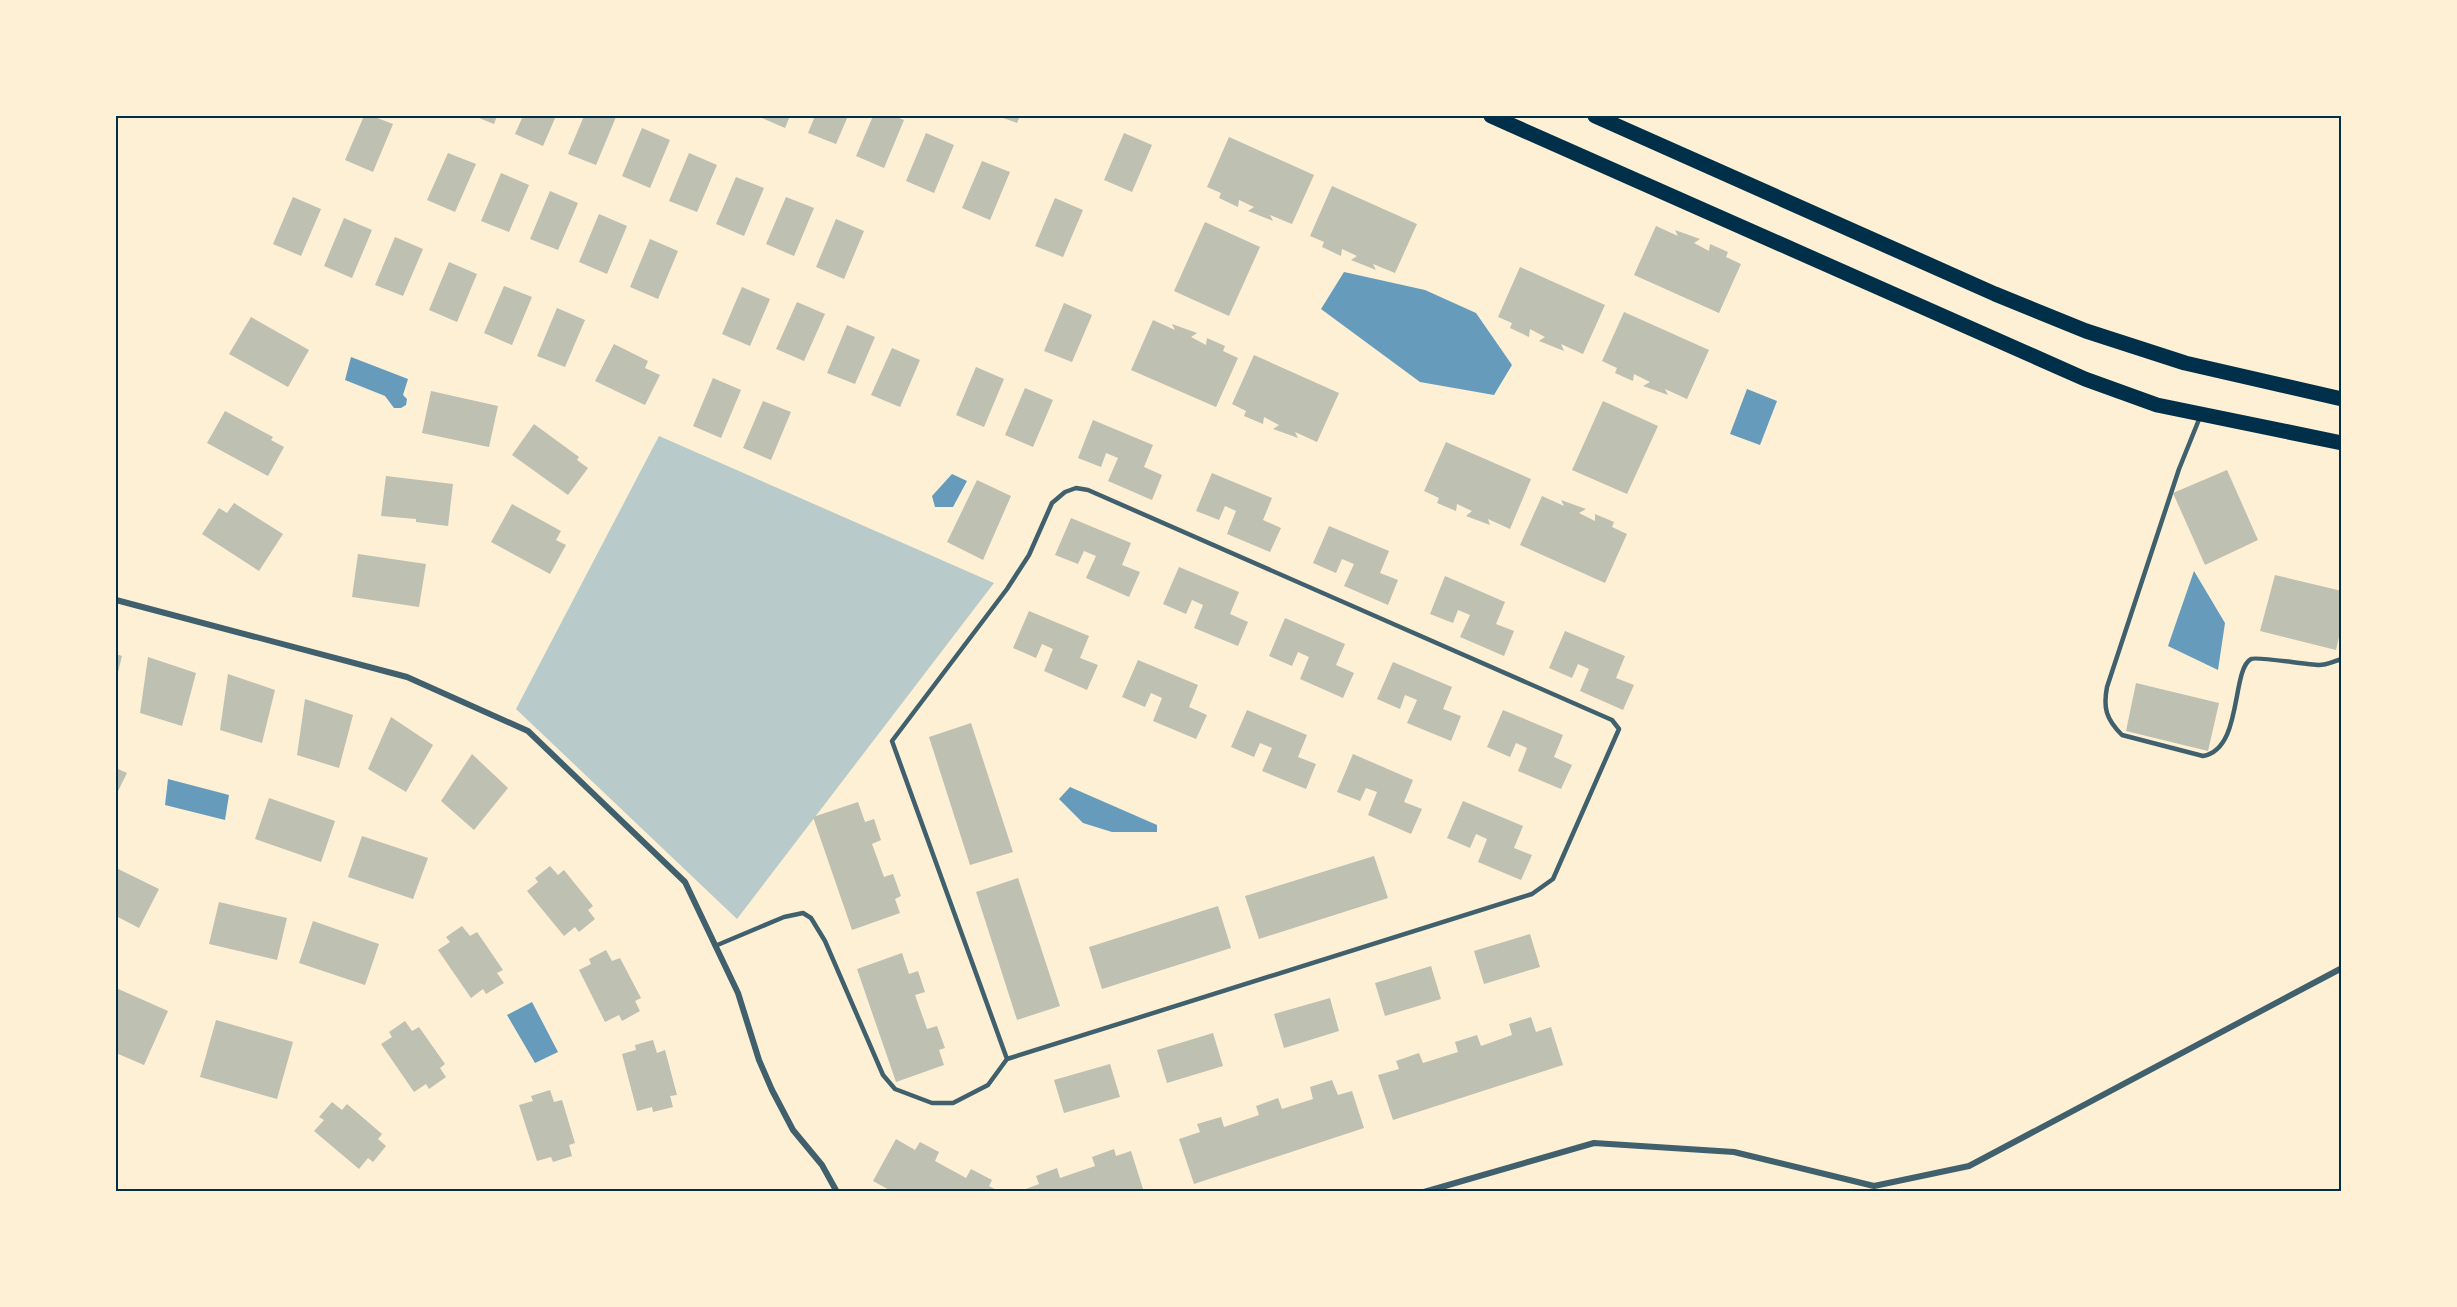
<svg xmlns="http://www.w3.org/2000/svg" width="2457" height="1307" font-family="'Sofia Sans Condensed',sans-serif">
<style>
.green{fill:#b9caca}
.water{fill:#669bbc}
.building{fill:#bec0b2}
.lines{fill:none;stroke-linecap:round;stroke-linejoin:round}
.service{stroke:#3f606c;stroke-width:4.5}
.minor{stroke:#3f606c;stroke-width:6}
.primary{stroke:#003049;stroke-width:15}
.neatline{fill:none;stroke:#003049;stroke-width:2}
</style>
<rect width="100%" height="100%" fill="#fdf0d5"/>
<path class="green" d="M659,436L994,583L737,919L516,709Z"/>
<g class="water">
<path d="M1344,272L1425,290L1476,313L1512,365L1494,395L1420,382L1321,309Z"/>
<path d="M351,357L408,379L403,395L407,399L406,405L401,408H394L385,396L345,380Z"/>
<path d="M1747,389L1777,401L1760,445L1730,434Z"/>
<path d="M952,474L967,481L953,507H935L932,496Z"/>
<path d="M2194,571L2225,623L2218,670L2168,646Z"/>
<path d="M168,779L229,795L225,820L165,805Z"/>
<path d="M1070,787L1157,825V832H1112L1083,823L1059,799Z"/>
<path d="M532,1002L558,1052L535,1063L507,1015Z"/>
</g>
<g class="building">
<path d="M364,116H372L393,124L373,172L345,160Z"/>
<path d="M474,116H497L494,124Z"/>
<path d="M523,116H556L543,146L515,134Z"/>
<path d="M584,116L616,117L596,165L568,154Z"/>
<path d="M763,116H790L785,128L762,118Z"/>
<path d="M815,116H848L836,144L808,133Z"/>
<path d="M873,116H894L904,120L884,168L856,156Z"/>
<path d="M998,116H1020L1017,123Z"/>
<path d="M642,128L670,140L650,188L622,176Z"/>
<path d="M926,133L954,145L934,193L906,181Z"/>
<path d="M1124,133L1152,145L1132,192L1104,180Z"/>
<path d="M1229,137L1314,175L1292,224L1270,215L1273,221L1248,211L1254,207L1239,200L1238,207L1219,198L1221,193L1207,187Z"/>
<path d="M448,153L476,164L455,212L427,200Z"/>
<path d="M689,153L717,165L697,212L669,201Z"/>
<path d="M982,161L1010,172L990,220L962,208Z"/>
<path d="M501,173L529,185L509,232L481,221Z"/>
<path d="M736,177L764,188L744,236L716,224Z"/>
<path d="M1332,186L1417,224L1395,273L1373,264L1376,270L1351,260L1357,256L1342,249L1341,256L1322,247L1324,242L1310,236Z"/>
<path d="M550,191L578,203L558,250L530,239Z"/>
<path d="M293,197L321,209L301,256L273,244Z"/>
<path d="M786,197L814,208L794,256L766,244Z"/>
<path d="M1055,198L1083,210L1063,257L1035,246Z"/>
<path d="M599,214L627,226L607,274L579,262Z"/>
<path d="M344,218L372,230L352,278L324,266Z"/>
<path d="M836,219L864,231L844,279L816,267Z"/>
<path d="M1205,222L1260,247L1229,316L1174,291Z"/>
<path d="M1656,226L1678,236L1675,230L1700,239L1694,243L1709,251L1710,244L1728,252L1726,257L1741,264L1719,313L1634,275Z"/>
<path d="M395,237L423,249L403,296L375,285Z"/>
<path d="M650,239L678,251L658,299L630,287Z"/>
<path d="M449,262L477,274L457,322L429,310Z"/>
<path d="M1520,267L1605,305L1583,354L1561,344L1564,351L1539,341L1545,337L1530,329L1529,337L1510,328L1512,323L1498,317Z"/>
<path d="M504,286L532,297L512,345L484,333Z"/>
<path d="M742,287L770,299L750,346L722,334Z"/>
<path d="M797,302L825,314L804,361L776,349Z"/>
<path d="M1064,303L1092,315L1072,362L1044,351Z"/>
<path d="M557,308L585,320L565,367L537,356Z"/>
<path d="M1624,312L1709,350L1687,399L1665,389L1668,395L1643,386L1650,382L1634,374L1633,381L1615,373L1617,368L1602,361Z"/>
<path d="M251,317L309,350L288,387L229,354Z"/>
<path d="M1153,320L1175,330L1172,324L1197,333L1191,337L1206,345L1207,338L1225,346L1223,351L1238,358L1216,407L1131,370Z"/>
<path d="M847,325L875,337L855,384L827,373Z"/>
<path d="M614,344L648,361L645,368L660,375L645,405L595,381Z"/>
<path d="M892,348L920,360L900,407L871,395Z"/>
<path d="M1254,355L1339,393L1317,442L1295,432L1298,438L1273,429L1279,425L1264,417L1263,424L1244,416L1246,411L1232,404Z"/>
<path d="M976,367L1004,379L984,427L956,415Z"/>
<path d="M713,378L741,390L721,438L693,426Z"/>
<path d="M1025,388L1053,400L1033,447L1005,435Z"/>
<path d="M431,391L498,406L489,447L422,433Z"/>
<path d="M763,401L791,412L771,460L743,448Z"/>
<path d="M1603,401L1658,426L1627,494L1572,470Z"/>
<path d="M225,411L273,437L271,440L284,447L268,476L207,443Z"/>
<path d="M1093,420L1153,445L1144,467L1162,475L1152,500L1108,481L1118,458L1106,453L1101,467L1078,458Z"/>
<path d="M534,424L579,457L577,460L588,468L568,495L512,455Z"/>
<path d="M1446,442L1531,479L1510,529L1488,519L1490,525L1466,516L1472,511L1457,504L1456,511L1437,503L1439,498L1424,491Z"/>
<path d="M2227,470L2258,540L2205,565L2173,493Z"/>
<path d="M1212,473L1272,498L1263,520L1281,528L1270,552L1227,534L1236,511L1225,506L1219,520L1196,511Z"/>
<path d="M386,476L453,484L448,526L416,522V519L381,516Z"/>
<path d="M977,480L1011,496L983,560L947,542Z"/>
<path d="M1542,496L1564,506L1561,500L1586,509L1579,513L1595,521V514L1614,522L1612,527L1627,534L1605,583L1520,545Z"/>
<path d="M234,503L283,534L259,571L202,534L219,508L227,513Z"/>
<path d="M512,504L561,531L556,540L566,545L550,574L491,542Z"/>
<path d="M1071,518L1131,543L1122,565L1140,572L1129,597L1086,578L1096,556L1084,551L1078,564L1055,555Z"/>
<path d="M1329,526L1389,551L1380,573L1398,580L1388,605L1344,586L1354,564L1342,559L1336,573L1313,563Z"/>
<path d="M358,554L426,564L419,607L352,597Z"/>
<path d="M1179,567L1239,592L1230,614L1248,622L1238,646L1194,628L1203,605L1192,600L1186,614L1163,604Z"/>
<path d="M2275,575L2342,591V624L2336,650L2260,631Z"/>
<path d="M1445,576L1505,602L1496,624L1514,631L1504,656L1460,637L1470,615L1458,610L1453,623L1430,614Z"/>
<path d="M1029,611L1089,636L1080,658L1098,665L1087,690L1044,671L1053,649L1042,644L1036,658L1013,648Z"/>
<path d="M1285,618L1345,644L1336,665L1354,673L1343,698L1300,679L1309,657L1298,652L1292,666L1269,656Z"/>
<path d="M1565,631L1625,656L1616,678L1634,685L1623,710L1580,691L1589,669L1578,664L1572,678L1549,668Z"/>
<path d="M116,654L122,656L116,680Z"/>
<path d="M148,657L196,673L182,726L140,713Z"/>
<path d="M1138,660L1198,685L1189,707L1207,715L1196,739L1153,721L1162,698L1151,693L1145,707L1122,697Z"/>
<path d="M1393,662L1452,687L1443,709L1461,716L1451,741L1407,723L1417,700L1405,695L1400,709L1377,699Z"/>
<path d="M228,674L275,690L262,743L220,730Z"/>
<path d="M2136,683L2219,703L2208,751L2126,731Z"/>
<path d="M305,699L353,715L339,768L297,755Z"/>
<path d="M1247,710L1307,735L1298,757L1316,764L1306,789L1262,771L1272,748L1260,743L1254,757L1231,747Z"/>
<path d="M1503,710L1563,735L1554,757L1572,765L1561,789L1518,771L1527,748L1516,743L1510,757L1487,747Z"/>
<path d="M391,717L433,745L406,792L368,769Z"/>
<path d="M971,723L1013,852L970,865L929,737Z"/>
<path d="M472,754L508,788L474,830L441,801Z"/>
<path d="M1353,754L1413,780L1404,802L1422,809L1411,834L1368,815L1377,792L1366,788L1360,801L1337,792Z"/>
<path d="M116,768L127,773L116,795Z"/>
<path d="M269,798L335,821L321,862L255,839Z"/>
<path d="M1463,801L1523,826L1514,848L1532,855L1521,880L1478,862L1487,839L1476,834L1470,848L1447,838Z"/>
<path d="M858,802L865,822L874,819L881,840L872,844L884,877L893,874L901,896L895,899L900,913L852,930L813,817Z"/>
<path d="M362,836L428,858L413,899L348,877Z"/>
<path d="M1374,856L1388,898L1259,939L1245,896Z"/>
<path d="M550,866L558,875L564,870L593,906L588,910L595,919L579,932L575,927L564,936L527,891L538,882L535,878Z"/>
<path d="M116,868L159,889L139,928L116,916Z"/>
<path d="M1018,878L1060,1006L1017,1020L976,892Z"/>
<path d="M219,902L287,918L277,960L209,944Z"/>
<path d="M1218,906L1231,948L1102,989L1089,947Z"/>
<path d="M313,921L379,944L365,985L299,963Z"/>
<path d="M462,926L470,936L477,932L503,970L497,973L504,983L486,994L483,989L471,998L438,950L450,942L446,937Z"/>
<path d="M1530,934L1540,967L1484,984L1474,951Z"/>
<path d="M606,950L612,961L620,958L641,998L635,1001L640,1011L622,1021L619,1015L605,1022L579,970L591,964L589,959Z"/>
<path d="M902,953L909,974L918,971L925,992L915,995L927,1029L937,1026L945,1048L939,1050L944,1065L896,1082L857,969Z"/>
<path d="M1431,966L1441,999L1385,1016L1375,983Z"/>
<path d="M116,988L168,1011L144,1065L116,1053Z"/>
<path d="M1330,998L1339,1031L1284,1048L1274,1014Z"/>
<path d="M1531,1017L1536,1032L1551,1027L1563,1065L1393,1120L1378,1075L1399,1069L1396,1061L1419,1053L1423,1063L1458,1052L1455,1042L1477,1035L1481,1046L1512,1035L1509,1024Z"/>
<path d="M216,1020L293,1042L277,1099L200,1077Z"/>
<path d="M405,1021L412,1031L419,1027L445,1064L440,1068L446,1077L429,1089L426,1084L414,1092L381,1044L392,1037L389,1032Z"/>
<path d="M1213,1033L1223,1066L1167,1083L1157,1050Z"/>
<path d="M653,1040L657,1053L665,1050L677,1095L670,1096L673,1107L653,1112L652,1107L637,1111L622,1054L636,1050L635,1045Z"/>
<path d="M1110,1064L1120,1097L1064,1113L1054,1080Z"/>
<path d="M1332,1080L1338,1095L1352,1091L1364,1128L1194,1184L1179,1139L1200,1132L1197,1124L1221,1117L1224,1127L1259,1115L1256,1106L1278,1098L1282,1109L1313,1099L1310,1087Z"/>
<path d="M550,1090L554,1102L562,1100L575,1143L569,1145L572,1156L553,1162L551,1157L537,1161L519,1105L533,1101L531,1096Z"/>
<path d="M332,1102L342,1110L347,1104L382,1134L378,1139L386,1146L373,1162L368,1158L359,1169L314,1131L324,1120L319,1117Z"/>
<path d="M896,1139L915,1150L920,1142L939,1152L935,1161L966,1178L971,1169L992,1180L989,1186L1000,1192H893L873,1181Z"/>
<path d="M1114,1149L1116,1156L1131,1151L1144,1192H1018L1039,1184L1036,1176L1057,1168L1060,1178L1095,1166L1092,1157Z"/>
</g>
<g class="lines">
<g class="service">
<path d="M2200,417L2179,469L2107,687C2103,708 2106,719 2122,735L2203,756C2243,749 2231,670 2251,659C2256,656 2307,665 2319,665C2327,665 2334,661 2342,659"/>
<path d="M715,946L784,917L803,913L811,918L825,941L883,1075L895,1089L932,1103H953L988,1085L1007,1059L1532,894L1553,879L1619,729L1612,720L1088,490L1076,488L1065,492L1052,503L1029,555L1007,589L892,741L1007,1059"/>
</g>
<g class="minor">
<path d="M116,600L407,677L528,731L685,882L738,993L759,1060L772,1090L793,1130L822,1165L837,1192"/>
<path d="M1424,1192L1594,1143L1734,1152L1874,1186L1969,1166L2342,968"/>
</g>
<g class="primary">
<path d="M1491,116L2085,379L2157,405L2342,443"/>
<path d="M1595,116L1995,294L2086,331L2185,363L2342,399"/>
</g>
</g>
<rect width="2457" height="1307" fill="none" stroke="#fdf0d5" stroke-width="234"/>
<rect x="117" y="117" width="2223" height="1073" class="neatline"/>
</svg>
